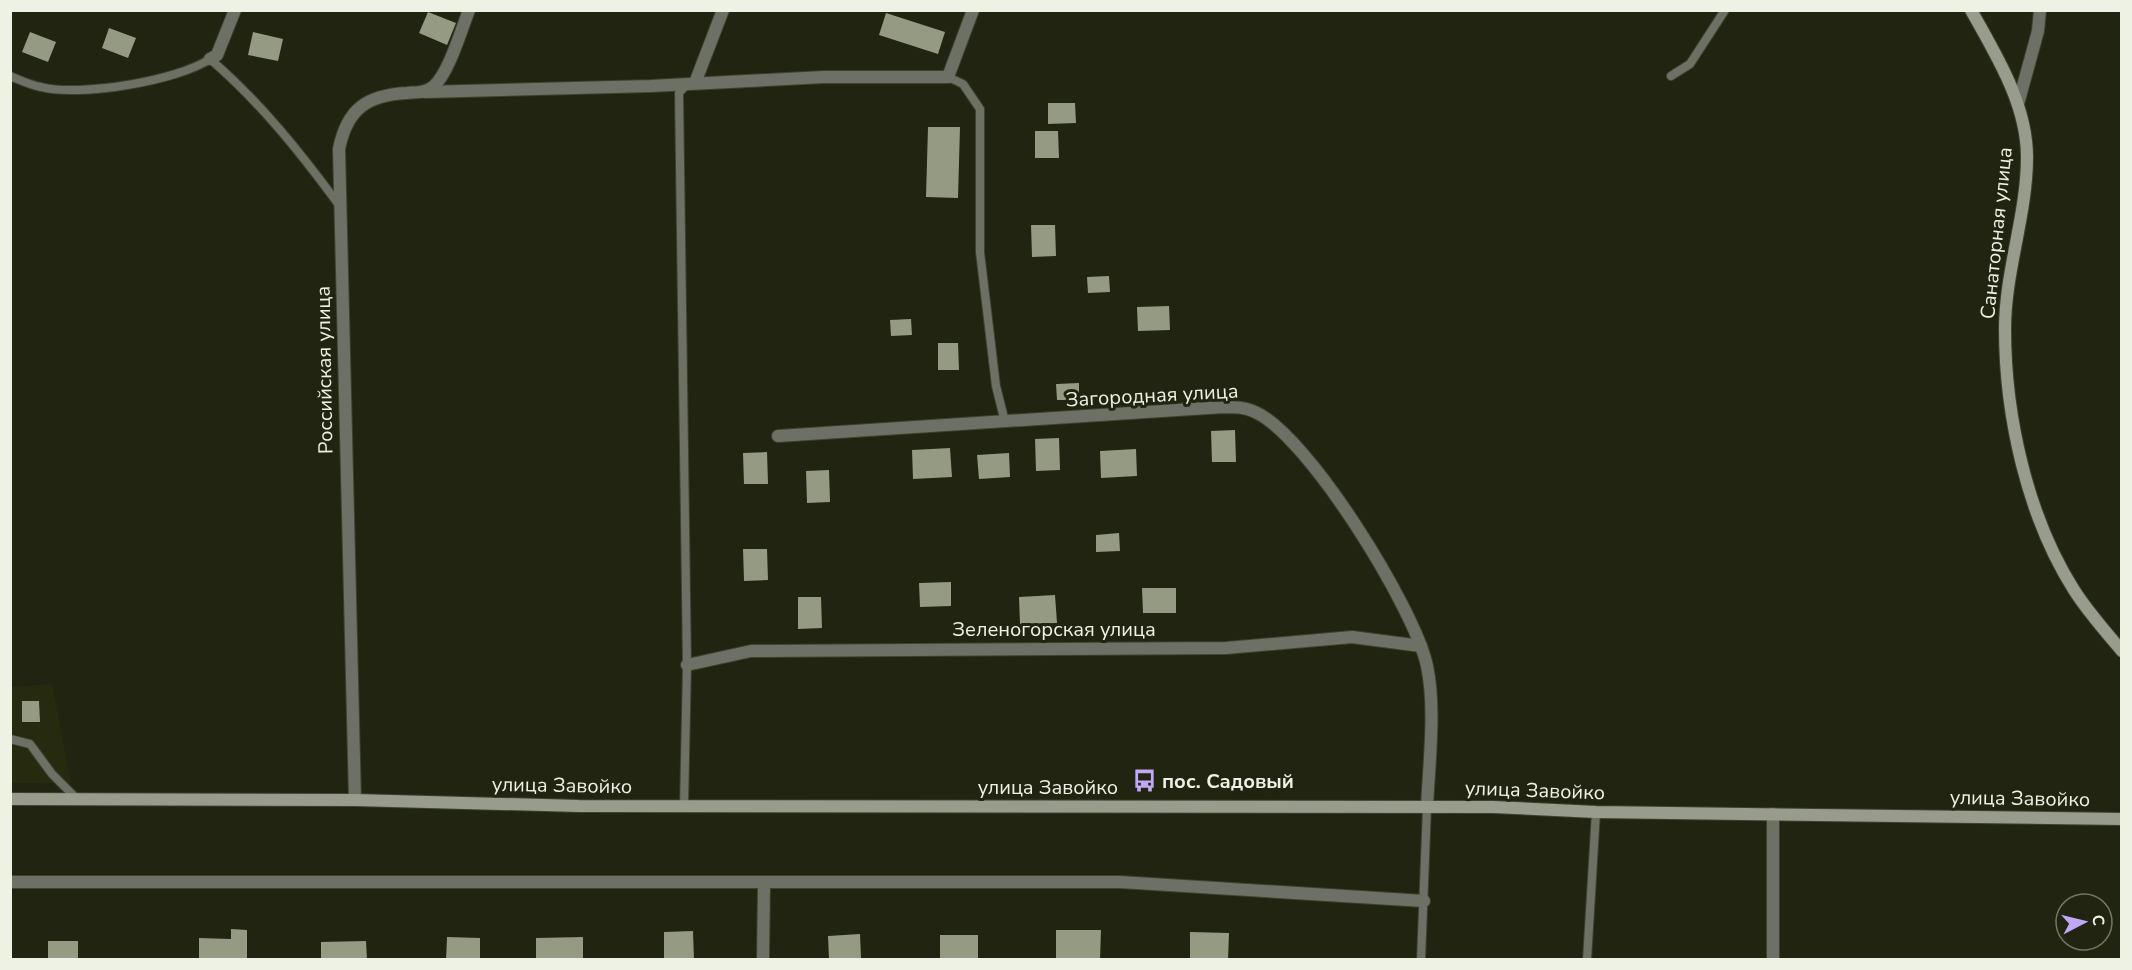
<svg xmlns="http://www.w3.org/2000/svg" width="2132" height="970" font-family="'Nunito Sans',sans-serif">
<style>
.built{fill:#262b10}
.building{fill:#959b83}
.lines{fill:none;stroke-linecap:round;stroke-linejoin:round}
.lane-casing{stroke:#3d412e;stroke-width:10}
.street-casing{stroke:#3d412e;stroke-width:14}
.secondary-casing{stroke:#3d412e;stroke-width:14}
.lane{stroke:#6d7065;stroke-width:8}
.street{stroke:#6d7065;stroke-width:12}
.secondary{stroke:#989c8c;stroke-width:12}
.labels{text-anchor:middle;stroke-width:6;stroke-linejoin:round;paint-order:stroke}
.street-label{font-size:20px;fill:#eef2e5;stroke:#202410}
.poi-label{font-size:20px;font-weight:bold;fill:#eef2e5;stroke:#202410;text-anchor:start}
</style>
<rect width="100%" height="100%" fill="#202410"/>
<path class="built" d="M52,684L71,783H11V687Z"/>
<g class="building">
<path d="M428,12L456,23L447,45L419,33Z"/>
<path d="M886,13L945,32L938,54L879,35Z"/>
<path d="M109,28L136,38L128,58L102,48Z"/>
<path d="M30,32L56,42L48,62L22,52Z"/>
<path d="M253,32L283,39L278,61L248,55Z"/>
<path d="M1048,103H1075L1076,123L1048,124Z"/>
<path d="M928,127H960L958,198L926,197Z"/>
<path d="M1035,131H1058L1059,158H1035Z"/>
<path d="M1031,225H1055L1056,256L1032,257Z"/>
<path d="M1109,276L1110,292L1088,293L1087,277Z"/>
<path d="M1169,306L1170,330L1138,331L1137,307Z"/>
<path d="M911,319L912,335L891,336L890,320Z"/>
<path d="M938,343H958L959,370H938Z"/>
<path d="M1079,383V400H1057L1056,384Z"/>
<path d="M1235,430L1236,462H1212L1211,431Z"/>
<path d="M1059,438L1060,470L1036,471L1035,439Z"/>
<path d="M950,448L952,477L913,479L912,450Z"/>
<path d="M1136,449L1137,476L1101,478L1100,451Z"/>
<path d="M767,452L768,484H744L743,453Z"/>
<path d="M1009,453L1010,477L979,479L977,455Z"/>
<path d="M829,470L830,502L807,503L806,471Z"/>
<path d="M1119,533L1120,551L1096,552V535Z"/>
<path d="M743,549H767L768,580L744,581Z"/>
<path d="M951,582V606L920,607L919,583Z"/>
<path d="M1142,588H1176V613H1143Z"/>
<path d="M1055,595L1057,623L1020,624L1019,597Z"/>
<path d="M798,597H821L822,628L798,629Z"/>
<path d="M22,701H39L40,722H22Z"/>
<path d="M231,929L247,930V960H199V938L231,939Z"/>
<path d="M1056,930H1101L1100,960H1056Z"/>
<path d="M693,931L694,960H664V932Z"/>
<path d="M1190,932L1229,933L1228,960H1190Z"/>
<path d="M860,934L861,958L829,959L828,936Z"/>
<rect x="940" y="935" width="38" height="25"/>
<path d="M447,937L480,938V960H446Z"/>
<path d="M583,937V960H536V938Z"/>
<rect x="48" y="941" width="30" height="19"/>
<path d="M366,941L367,960H321V942Z"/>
</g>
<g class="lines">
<defs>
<g id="lane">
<path d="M10,76C20,80 30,85 41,87C79,97 177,81 210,59C260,102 300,152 339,205"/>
<path d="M1671,76L1690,64L1725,10"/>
<path d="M948,77L963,84L980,109V252L996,386L1005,422"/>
<path d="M10,739L30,744L52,774L77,799"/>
<path d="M684,806L687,665L679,93L687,84"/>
<path d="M1421,960L1427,807"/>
<path d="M1587,960L1596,812"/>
</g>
<g id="street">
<path d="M210,59L217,55L235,10"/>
<path d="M695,83L723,10"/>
<path d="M425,92L651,86L824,77H948L973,10"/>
<path d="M2018,104L2038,31L2040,10"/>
<path d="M778,436L1223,407C1234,407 1245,407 1255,412C1308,435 1415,609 1427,666C1436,708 1429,763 1427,807"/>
<path d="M687,665L751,651L1226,648L1352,637L1421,646"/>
<path d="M355,800L339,149C347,109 367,95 407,93C417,92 426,93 434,86C449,72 461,31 469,10"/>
<path d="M1773,814V960"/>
<path d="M10,882H1120L1424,901"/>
<path d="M763,960L764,884"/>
</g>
<g id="secondary">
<path d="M1971,10C1996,55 2027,104 2027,157C2027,215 2005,271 2005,329C2005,415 2027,516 2074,590C2088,612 2105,631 2122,651"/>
<path d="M10,799L355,800L579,806L1493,807L1596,812L2122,819"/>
</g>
</defs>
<use href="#lane" class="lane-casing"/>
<use href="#street" class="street-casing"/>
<use href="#secondary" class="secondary-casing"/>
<use href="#lane" class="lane"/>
<use href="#street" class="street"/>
<use href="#secondary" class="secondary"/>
</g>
<defs>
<symbol id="bus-bare" viewBox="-9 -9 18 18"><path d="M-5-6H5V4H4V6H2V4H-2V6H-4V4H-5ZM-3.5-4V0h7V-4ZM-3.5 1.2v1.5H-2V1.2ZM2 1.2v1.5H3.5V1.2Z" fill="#c0a8f3" stroke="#202410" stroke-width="2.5" paint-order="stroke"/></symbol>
</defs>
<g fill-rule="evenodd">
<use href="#bus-bare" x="1128" y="764" width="33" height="33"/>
</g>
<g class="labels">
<g class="street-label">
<text transform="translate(1996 233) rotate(-84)" y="7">Санаторная улица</text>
<text transform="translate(324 370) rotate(-91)" y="7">Российская улица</text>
<text transform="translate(1152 395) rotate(-3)" y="7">Загородная улица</text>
<text x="1054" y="636">Зеленогорская улица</text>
<text transform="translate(562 785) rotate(1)" y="7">улица Завойко</text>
<text x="1048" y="794">улица Завойко</text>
<text transform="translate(1535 790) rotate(2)" y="7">улица Завойко</text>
<text transform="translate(2020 798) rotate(1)" y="7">улица Завойко</text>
</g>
<g class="poi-label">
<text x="1162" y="788">пос. Садовый</text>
</g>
</g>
<rect width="2132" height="970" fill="none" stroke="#eef2e5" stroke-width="24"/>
<g transform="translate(2084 922) rotate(83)"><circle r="28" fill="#202410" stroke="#727665" stroke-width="1.5"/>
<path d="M0-4.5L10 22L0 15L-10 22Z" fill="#c0a8f3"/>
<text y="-9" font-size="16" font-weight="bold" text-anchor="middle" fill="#eef2e5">С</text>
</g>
</svg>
